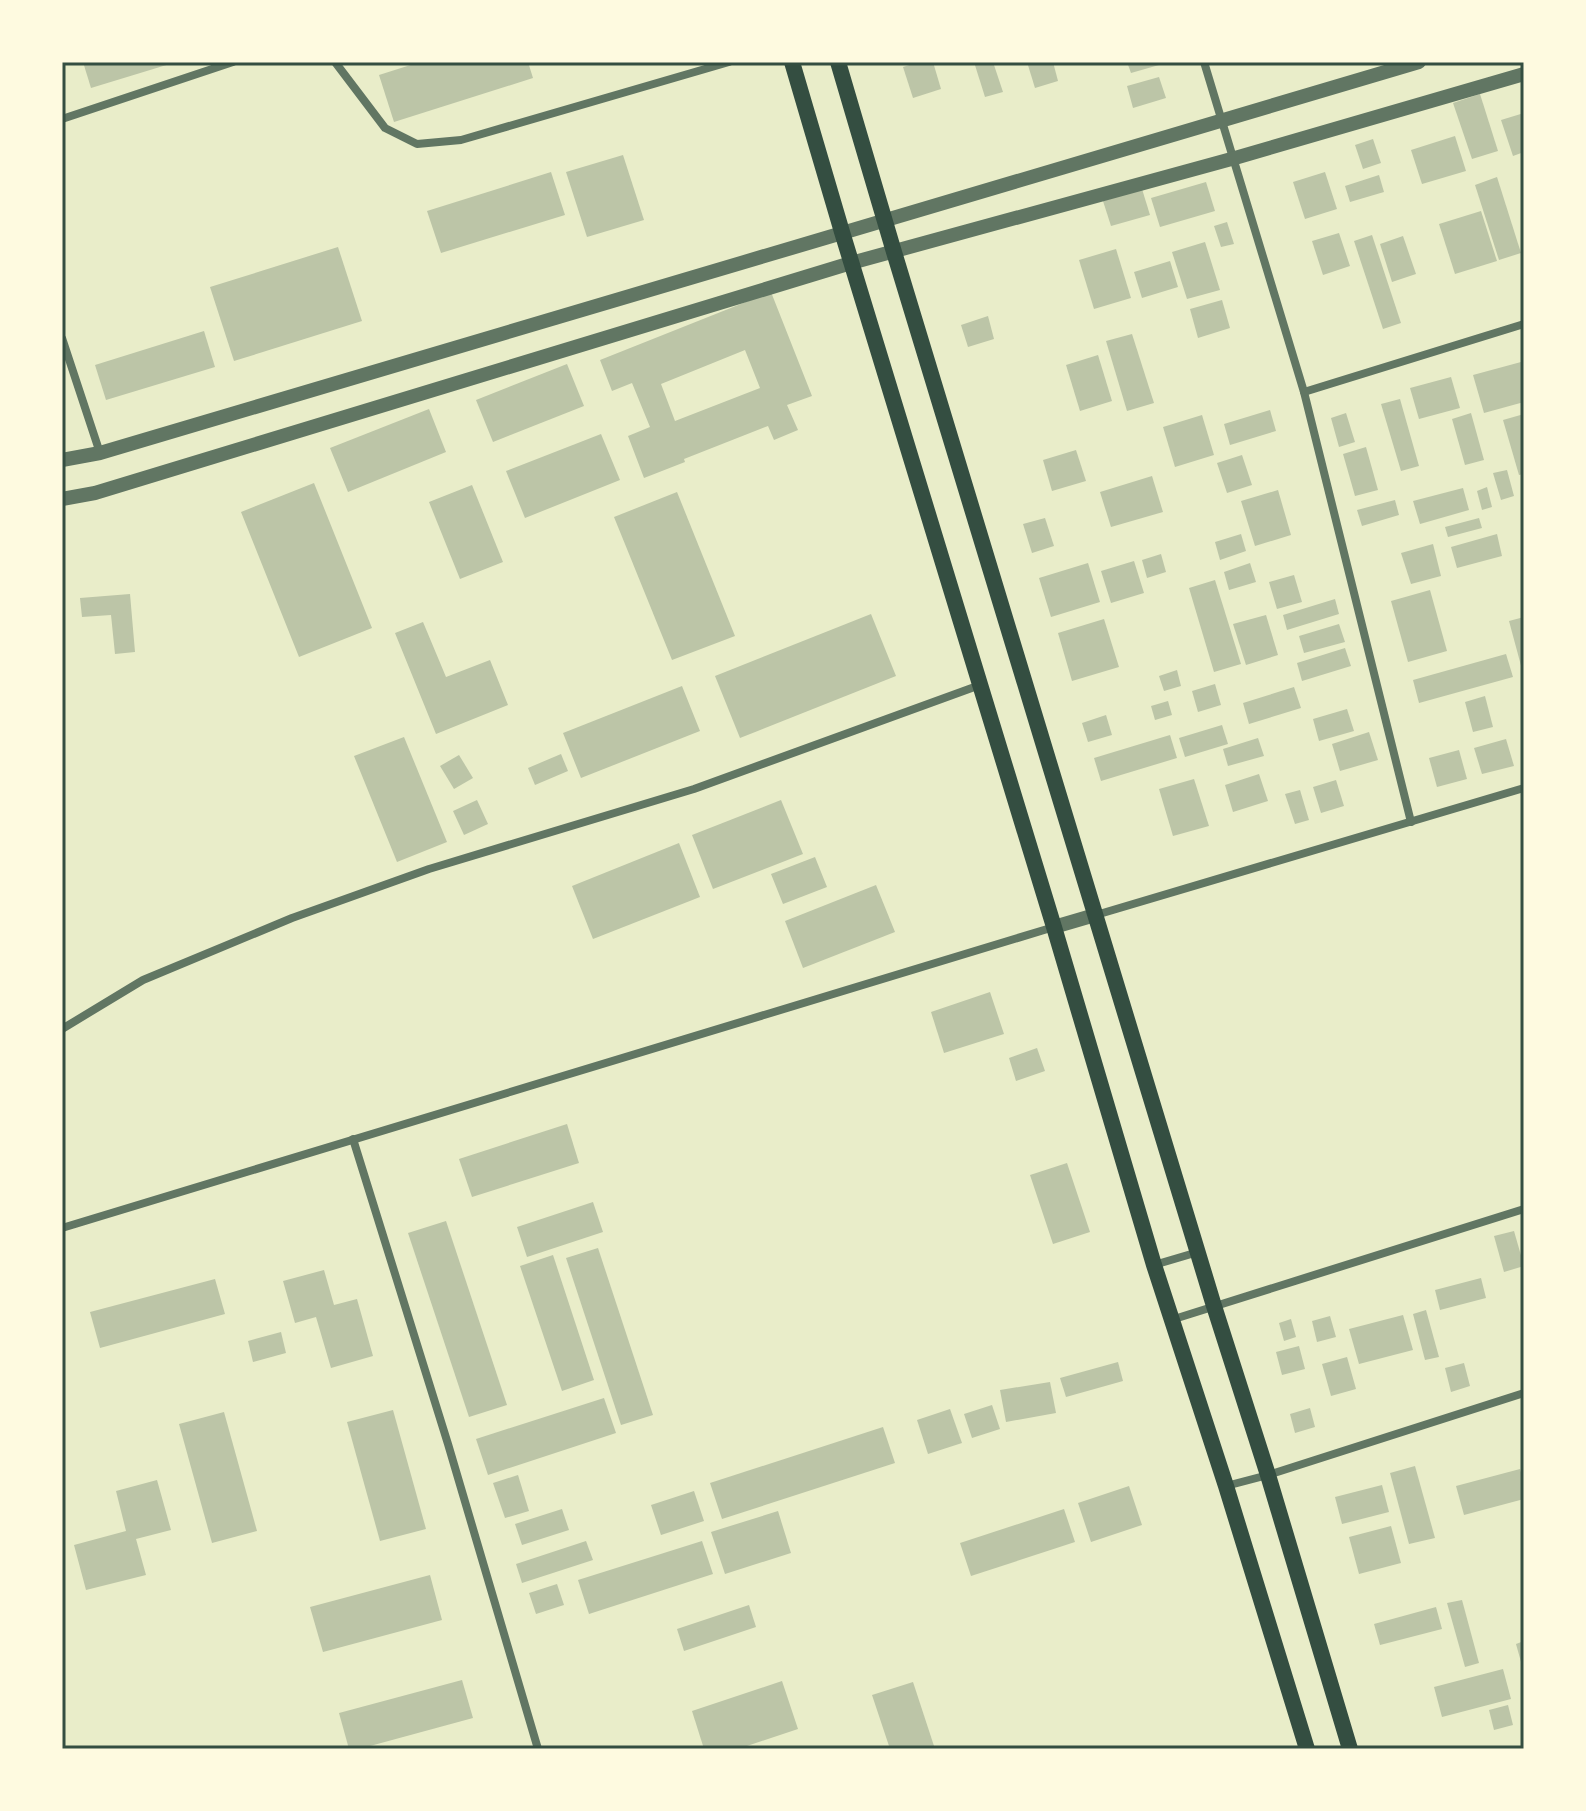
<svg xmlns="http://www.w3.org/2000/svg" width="1586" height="1811" font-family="Karla,sans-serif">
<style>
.building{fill:#bcc5a7;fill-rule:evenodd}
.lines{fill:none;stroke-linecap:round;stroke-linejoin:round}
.minor{stroke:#617663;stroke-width:8}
.tertiary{stroke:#617663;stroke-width:14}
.secondary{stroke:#344e41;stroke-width:16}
.neatline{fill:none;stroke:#344e41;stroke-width:3}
</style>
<rect width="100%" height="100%" fill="#e9edc9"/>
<g class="building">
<path d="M83,62H173V63L91,88Z"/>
<path d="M420,62H528L533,78L394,122L379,75Z"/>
<path d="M919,62H933L941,89L913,98L903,67Z"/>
<path d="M974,62H993L1003,92L985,97Z"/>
<path d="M1027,62H1053L1058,81L1035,88Z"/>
<path d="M1127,62H1158L1159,65L1131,73Z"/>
<path d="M1159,77L1166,98L1133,108L1127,86Z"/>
<path d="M1480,94L1498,151L1472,159L1453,103Z"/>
<path d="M1524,113V152L1513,156L1501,120Z"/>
<path d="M1455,136L1466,171L1422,184L1411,150Z"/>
<path d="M1373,139L1381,163L1363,169L1355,145Z"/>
<path d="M623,155L644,220L587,237L566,172Z"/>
<path d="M551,172L565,215L441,253L427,211Z"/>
<path d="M1325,172L1337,209L1305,219L1293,182Z"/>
<path d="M1379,175L1384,192L1350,202L1345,186Z"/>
<path d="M1497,177L1521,253L1499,260L1475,185Z"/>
<path d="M1206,182L1215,211L1160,227L1151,198Z"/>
<path d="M1142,189L1150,215L1111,226L1103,201Z"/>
<path d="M1481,211L1497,261L1455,274L1439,224Z"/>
<path d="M1227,222L1234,244L1221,247L1214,226Z"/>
<path d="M1339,233L1350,266L1323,275L1312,241Z"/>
<path d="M1372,235L1401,323L1383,329L1354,241Z"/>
<path d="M1403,236L1416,274L1392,282L1380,244Z"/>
<path d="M1205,242L1220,290L1187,299L1172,252Z"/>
<path d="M338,247L362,321L234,361L210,287Z"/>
<path d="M1116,249L1131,298L1094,309L1079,260Z"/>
<path d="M1170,261L1178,287L1142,298L1134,272Z"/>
<path d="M771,292L812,396L787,405L798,430L774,440L768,426L684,459L685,462L644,478L628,436L650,427L632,383L612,391L600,360ZM745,350L760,388L675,421L661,384Z"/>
<path d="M1222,300L1230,328L1198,338L1190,309Z"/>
<path d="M988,316L994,339L968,347L961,325Z"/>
<path d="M204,331L215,367L106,400L95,365Z"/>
<path d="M1132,334L1154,403L1127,411L1106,341Z"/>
<path d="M1098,355L1112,401L1080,411L1066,365Z"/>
<path d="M1521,362L1524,371V402L1484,413L1473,375Z"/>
<path d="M567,364L584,406L493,442L476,400Z"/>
<path d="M1451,377L1460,408L1419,419L1410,388Z"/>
<path d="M1400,399L1419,466L1401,471L1381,404Z"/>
<path d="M429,409L446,452L348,492L330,448Z"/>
<path d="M1270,410L1276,431L1230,445L1224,424Z"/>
<path d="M1346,413L1355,442L1339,447L1331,418Z"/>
<path d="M1471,413L1484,460L1465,465L1452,419Z"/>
<path d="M1524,414V474L1519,475L1503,420Z"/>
<path d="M1202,415L1214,455L1175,467L1163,427Z"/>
<path d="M601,434L620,480L525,518L506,471Z"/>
<path d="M1366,447L1378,490L1355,496L1343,454Z"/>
<path d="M1076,450L1086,481L1052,491L1043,460Z"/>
<path d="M1242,455L1252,485L1227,493L1217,463Z"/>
<path d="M1507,470L1514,496L1501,500L1493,473Z"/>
<path d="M1152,476L1163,512L1111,527L1100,492Z"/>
<path d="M314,483L372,628L299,657L241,512Z"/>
<path d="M472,485L503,562L460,579L429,502Z"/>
<path d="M1487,487L1492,507L1482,510L1477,491Z"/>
<path d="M1463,488L1469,510L1420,524L1413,501Z"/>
<path d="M1278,490L1291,535L1255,546L1241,501Z"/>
<path d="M677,492L735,636L672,660L614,517Z"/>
<path d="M1395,500L1399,515L1362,526L1357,510Z"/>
<path d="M1045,518L1054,546L1032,553L1023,524Z"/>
<path d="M1479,518L1482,528L1448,537L1445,527Z"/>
<path d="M1241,534L1246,551L1220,560L1215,542Z"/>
<path d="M1497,534L1502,556L1457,568L1451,547Z"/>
<path d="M1433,544L1441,576L1411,584L1401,553Z"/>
<path d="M1161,554L1166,572L1147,578L1142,560Z"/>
<path d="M1134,561L1144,593L1111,603L1101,571Z"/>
<path d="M1088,563L1100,602L1051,617L1039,578Z"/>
<path d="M1250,563L1256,582L1229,590L1224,572Z"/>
<path d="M1294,575L1302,602L1277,609L1269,582Z"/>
<path d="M1215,580L1241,664L1214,672L1189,588Z"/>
<path d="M1430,590L1447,651L1408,662L1391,601Z"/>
<path d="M130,594L135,652L115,654L111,615L82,617L80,598Z"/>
<path d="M1335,599L1339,614L1287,630L1283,615Z"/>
<path d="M871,614L896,676L740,738L715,676Z"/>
<path d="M1266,615L1278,655L1246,665L1233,624Z"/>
<path d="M1524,617V673H1523L1509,621Z"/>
<path d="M1104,619L1119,667L1072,681L1058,633Z"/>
<path d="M423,622L446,677L490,660L508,705L436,734L395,633Z"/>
<path d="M1339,624L1345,642L1304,653L1299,636Z"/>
<path d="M1345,648L1351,666L1302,681L1297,663Z"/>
<path d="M1506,654L1513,677L1419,703L1413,680Z"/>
<path d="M1177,670L1181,686L1164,691L1159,676Z"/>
<path d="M1215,684L1221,705L1198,712L1192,691Z"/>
<path d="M682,686L700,731L581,778L563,733Z"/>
<path d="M1294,687L1301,708L1249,724L1243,703Z"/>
<path d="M1485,696L1493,727L1473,732L1465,702Z"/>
<path d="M1168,701L1172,715L1155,720L1151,706Z"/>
<path d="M1347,709L1354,731L1319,741L1313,719Z"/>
<path d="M1106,715L1112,735L1088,742L1082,723Z"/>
<path d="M1222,725L1228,744L1185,757L1179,738Z"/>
<path d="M1369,732L1378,760L1340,771L1332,744Z"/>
<path d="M1170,735L1177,758L1101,781L1094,758Z"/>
<path d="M404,737L447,842L397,862L354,756Z"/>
<path d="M1258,738L1264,756L1228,766L1223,749Z"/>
<path d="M1506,739L1514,766L1482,774L1474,748Z"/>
<path d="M1459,750L1467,779L1437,787L1429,758Z"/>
<path d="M561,754L568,771L535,785L528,768Z"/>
<path d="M459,755L473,778L454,789L440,766Z"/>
<path d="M1259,774L1268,801L1233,812L1225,785Z"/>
<path d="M1194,779L1209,826L1173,836L1159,789Z"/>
<path d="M1336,780L1344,806L1321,813L1313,787Z"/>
<path d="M1300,790L1309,820L1295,824L1285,794Z"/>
<path d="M477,800L488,824L464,835L453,811Z"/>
<path d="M781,800L803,854L713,889L692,835Z"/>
<path d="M679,843L700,897L593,939L572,886Z"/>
<path d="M815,857L827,887L783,904L771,874Z"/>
<path d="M876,885L895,932L803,968L785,921Z"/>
<path d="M990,992L1004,1034L944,1053L931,1012Z"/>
<path d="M1037,1048L1045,1071L1016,1081L1009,1058Z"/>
<path d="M567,1124L579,1163L472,1197L459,1159Z"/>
<path d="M1067,1163L1090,1232L1053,1244L1030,1175Z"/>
<path d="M593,1202L603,1232L527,1257L517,1227Z"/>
<path d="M446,1221L507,1405L469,1417L408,1233Z"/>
<path d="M1514,1231L1524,1266L1504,1272L1494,1236Z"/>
<path d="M598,1248L653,1415L621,1425L566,1258Z"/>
<path d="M553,1255L594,1380L562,1391L520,1266Z"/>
<path d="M324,1270L334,1305L357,1299L373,1356L331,1368L316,1317L295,1323L283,1281Z"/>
<path d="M1481,1278L1486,1298L1440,1310L1435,1290Z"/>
<path d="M215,1279L225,1314L100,1348L90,1312Z"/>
<path d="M1426,1310L1439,1357L1425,1360L1413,1314Z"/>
<path d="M1403,1315L1413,1350L1359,1364L1349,1329Z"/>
<path d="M1330,1316L1336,1337L1317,1342L1312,1321Z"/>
<path d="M1291,1319L1296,1337L1284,1341L1279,1323Z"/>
<path d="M281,1332L286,1353L253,1362L248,1341Z"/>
<path d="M1299,1346L1305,1369L1282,1375L1276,1352Z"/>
<path d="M1347,1357L1356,1389L1331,1396L1322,1364Z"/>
<path d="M1118,1362L1123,1381L1066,1397L1060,1378Z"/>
<path d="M1464,1363L1470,1386L1451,1392L1445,1368Z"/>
<path d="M1050,1382L1056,1413L1006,1422L1000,1390Z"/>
<path d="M604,1398L616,1433L488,1475L476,1439Z"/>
<path d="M992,1405L1000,1429L972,1438L964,1414Z"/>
<path d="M1310,1408L1315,1427L1295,1433L1290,1414Z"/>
<path d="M950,1409L962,1443L928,1454L917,1420Z"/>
<path d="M393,1410L426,1529L380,1541L347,1422Z"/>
<path d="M224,1412L257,1531L212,1543L179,1424Z"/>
<path d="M883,1427L895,1463L722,1519L710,1483Z"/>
<path d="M1415,1466L1435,1538L1409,1544L1390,1473Z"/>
<path d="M1520,1469L1524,1483V1499L1464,1515L1456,1486Z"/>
<path d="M518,1475L529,1511L505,1518L493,1483Z"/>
<path d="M157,1480L171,1530L136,1539L146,1575L86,1590L74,1545L126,1531L116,1491Z"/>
<path d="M1382,1485L1389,1512L1342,1524L1335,1497Z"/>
<path d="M1129,1486L1142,1525L1091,1542L1078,1503Z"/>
<path d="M694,1491L704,1521L661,1535L651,1505Z"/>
<path d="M562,1509L569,1530L522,1545L515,1524Z"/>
<path d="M1064,1509L1075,1542L971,1576L960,1543Z"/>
<path d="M778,1511L791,1553L725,1574L711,1532Z"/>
<path d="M1391,1526L1401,1563L1359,1574L1349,1537Z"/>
<path d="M586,1541L593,1560L522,1583L516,1564Z"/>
<path d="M702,1541L713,1574L589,1614L578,1580Z"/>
<path d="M430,1575L442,1620L323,1652L310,1607Z"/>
<path d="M557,1584L564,1605L536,1614L529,1593Z"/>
<path d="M1462,1600L1479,1663L1465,1667L1447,1603Z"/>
<path d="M749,1605L756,1627L684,1651L677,1629Z"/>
<path d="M1436,1607L1442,1629L1380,1645L1374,1624Z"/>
<path d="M1524,1641V1669H1523L1516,1644Z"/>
<path d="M1503,1669L1511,1699L1442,1717L1434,1687Z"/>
<path d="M462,1680L473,1718L359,1749H349L339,1713Z"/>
<path d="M782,1681L798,1729L738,1749H704L692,1711Z"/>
<path d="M913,1682L935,1749H890L872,1695Z"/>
<path d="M1508,1705L1513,1725L1494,1730L1489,1710Z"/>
</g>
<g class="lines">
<g class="minor">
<path d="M335,62L385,128L417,144L461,140L729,62"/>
<path d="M1204,62L1304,392L1411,822"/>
<path d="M62,119L233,62"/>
<path d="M62,338L100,453"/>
<path d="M1304,392L1524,324"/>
<path d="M1096,915L1524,788"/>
<path d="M62,1029L143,980L292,918L429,869L694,789L980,685"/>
<path d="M353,1139L448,1444L538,1749"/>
<path d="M62,1228L1054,927"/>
<path d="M1154,1265L1198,1252"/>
<path d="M1171,1320L1524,1209"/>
<path d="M1226,1486L1268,1475L1524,1393"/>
</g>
<g class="tertiary">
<path d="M62,460L100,453L1419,62"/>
<path d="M62,499L95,493L851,263L1235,158L1524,74"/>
<path d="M1054,927L1095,915"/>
</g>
<g class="secondary">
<path d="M792,62L842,232L1054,927L1154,1265L1226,1486L1307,1749"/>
<path d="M838,62L894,252L1214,1306L1268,1475L1350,1749"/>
</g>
</g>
<rect width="1586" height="1811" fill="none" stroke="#fefae0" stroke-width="128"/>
<rect x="64" y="64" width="1458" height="1683" class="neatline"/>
</svg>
